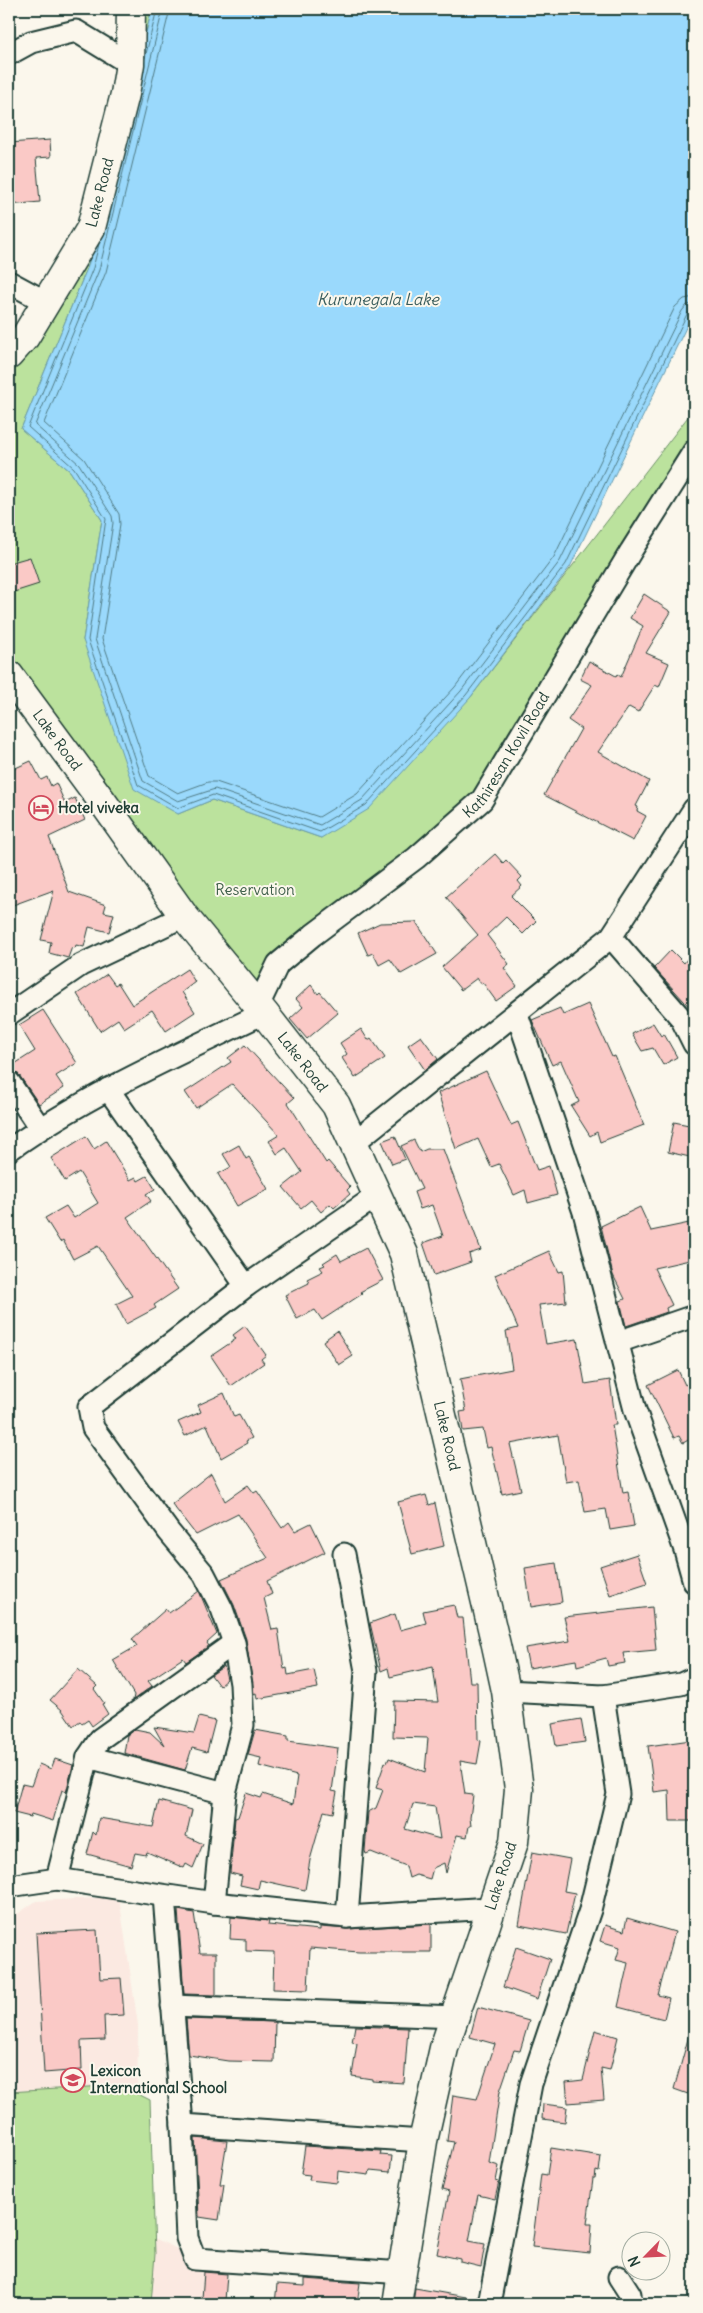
<svg xmlns="http://www.w3.org/2000/svg" width="703" height="2313" font-family="Delius,sans-serif">
<style>
.built{fill:#fbe9e1}
.green{fill:#bbe29d;stroke:#6d9068}
.water{fill:#9ad9fc;stroke:#699bac}
.lines{fill:none;stroke-linecap:round;stroke-linejoin:round}
.shore{stroke:#507b84;stroke-width:1}
.building{fill:#fac9c6;stroke:#1f3d34;fill-rule:evenodd}
.street-casing{stroke:#1f3d34;stroke-width:25}
.primary-casing{stroke:#1f3d34;stroke-width:31}
.street{stroke:#fbf7ec;stroke-width:21}
.primary{stroke:#fbf7ec;stroke-width:28}
.labels{text-anchor:middle;stroke-width:4;stroke-linejoin:round;paint-order:stroke}
.street-label{font-size:15px;fill:#1f3d34;stroke:#fbf7ec}
.poi-label{font-size:15px;font-weight:bold;fill:#1f3d34;stroke:#fbf7ec;text-anchor:start}
.park-label{font-size:15px;fill:#3e5e49;stroke:#fbf7ec}
.water-label{font-size:16px;font-style:italic;fill:#385c5c;stroke:#fbf7ec}
</style>
<rect width="100%" height="100%" fill="#fbf7ec"/>
<filter id="ink" filterUnits="userSpaceOnUse"><feTurbulence type="fractalNoise" baseFrequency=".02" numOctaves="2"/><feDisplacementMap in="SourceGraphic" scale="10" xChannelSelector="R" yChannelSelector="G"/><feConvolveMatrix kernelMatrix="1 2 1 2 8 2 1 2 1" color-interpolation-filters="sRGB"/></filter>
<g filter="url(#ink)">
<path class="built" d="M119,1897L138,2025L137,2135L152,2237L209,2264L206,2304H9V1920L36,1901Z"/>
<g class="green">
<path d="M131,9H152L88,266L21,429L70,471L102,520L83,640L178,814L212,800L321,838L470,698L694,409V451L482,800L313,935L258,1006L9,675V355L91,228Z"/>
<path d="M120,2085L150,2100L155,2254L151,2304H9V2092Z"/>
</g>
<path class="water" d="M152,9H694V311L570,567L470,698L369,809L321,838L212,800L178,814L134,789L83,640L102,520L70,471L21,429L88,266Z"/>
<g class="lines">
<g class="shore">
<path d="M163,9L99,270L35,425L79,464L112,516L113,523L95,639L143,781L178,801L215,789L320,825L362,800L461,691L560,561L682,311L687,305L694,304"/>
<path d="M170,9L106,272L44,423L84,459L119,514L120,524L102,639L149,776L178,793L208,782H216L319,817L357,794L455,687L554,557L675,307L684,299L694,297"/>
<path d="M145,58L157,9"/>
<path d="M99,244L93,268L28,427L74,468L106,519L88,640L138,785L178,808L213,795L320,832L366,805L466,695L566,564L687,314L694,310"/>
</g>
</g>
<g class="building">
<path d="M50,140L51,157L36,158L40,202L9,205V143Z"/>
<path d="M30,557L39,584L14,592L9,575V563Z"/>
<path d="M644,594L671,612L646,653L669,663L659,687L655,685L638,712L629,707L598,752L649,781L636,806L638,807L637,811L646,816L633,841L544,795L581,729L568,720L592,685L580,679L589,661L616,676L617,674L621,677L643,626L630,618Z"/>
<path d="M31,761L41,780L47,777L51,786L56,783L65,803L75,798L85,820L49,837L69,892L106,905L104,912L114,914L109,932L89,927L84,947L76,945L75,948L72,947L68,958L49,953L51,942L41,940L54,890L13,905L9,893V771Z"/>
<path d="M495,854L503,863L506,860L522,877L518,881L522,886L511,896L536,921L523,934L506,917L487,935L509,964L504,968L517,986L496,1001L483,983L481,984L477,978L461,990L442,967L478,935L446,897Z"/>
<path d="M416,922L437,954L401,974L390,959L379,965L373,953L368,955L358,933L380,923Z"/>
<path d="M671,950L684,963L694,950V1012L654,968Z"/>
<path d="M187,969L195,982L182,992L195,1012L166,1031L152,1010L124,1028L118,1019L100,1031L77,994L107,974L115,985L118,983L132,1005Z"/>
<path d="M311,985L318,994L320,992L338,1013L307,1039L290,1019L303,1007L296,999Z"/>
<path d="M588,1004L612,1057L615,1056L644,1125L600,1142L597,1132L590,1136L571,1106L579,1102L561,1061L552,1065L532,1020L560,1008L563,1015Z"/>
<path d="M43,1010L77,1063L56,1076L64,1088L39,1104L19,1075L10,1067L35,1051L19,1025Z"/>
<path d="M653,1023L661,1036L664,1034L677,1057L663,1065L653,1048L642,1051L632,1034Z"/>
<path d="M361,1029L368,1040L371,1038L385,1058L355,1078L342,1058L347,1054L340,1043Z"/>
<path d="M421,1036L438,1059L425,1070L408,1045Z"/>
<path d="M245,1045L294,1098L288,1103L326,1163L328,1161L350,1187L347,1190L350,1194L334,1208L330,1204L321,1212L311,1200L301,1208L283,1187L302,1172L286,1148L277,1154L269,1141L279,1135L232,1084L196,1108L185,1092L231,1062L228,1058Z"/>
<path d="M486,1071L511,1125L518,1122L537,1170L549,1166L557,1195L528,1203L525,1190L514,1195L499,1164L491,1167L478,1139L456,1149L438,1093Z"/>
<path d="M674,1122L694,1126V1158L668,1152Z"/>
<path d="M86,1136L94,1149L106,1141L130,1180L136,1177L138,1181L147,1176L155,1189L146,1194L151,1201L127,1217L178,1289L154,1305L156,1308L126,1324L116,1304L132,1296L98,1246L73,1259L63,1240L60,1242L45,1218L66,1206L74,1218L98,1203L79,1172L65,1181L51,1158Z"/>
<path d="M395,1136L405,1159L392,1164L382,1141Z"/>
<path d="M414,1140L420,1152L427,1149H443L481,1250L469,1254L471,1262L434,1275L423,1243L443,1236L432,1205L420,1209L414,1192L422,1189L401,1146Z"/>
<path d="M239,1145L246,1159L249,1157L268,1189L237,1206L218,1174L231,1167L223,1154Z"/>
<path d="M640,1207L651,1231L694,1222V1259L654,1268L672,1305L666,1308L667,1312L626,1326L620,1301L625,1299L613,1275L601,1226Z"/>
<path d="M366,1248L383,1280L360,1292L362,1294L322,1320L315,1310L297,1319L285,1295L309,1283L307,1279L323,1271L320,1267L325,1265L323,1263L337,1254L341,1261Z"/>
<path d="M549,1251L559,1272L563,1271L566,1302L539,1305L546,1344L577,1339L585,1384L610,1380L616,1425H612L623,1493L628,1492L634,1526L610,1530L606,1509L585,1512L579,1480L566,1482L558,1435L510,1444L521,1490L502,1494L491,1447L487,1448L483,1429L463,1431L460,1412L466,1411L460,1379L512,1369L506,1331L518,1328L495,1275Z"/>
<path d="M245,1326L266,1355L261,1359L264,1363L231,1386L211,1356L236,1339L233,1335Z"/>
<path d="M337,1331L353,1356L339,1365L323,1341Z"/>
<path d="M678,1370L685,1385L694,1380V1437L683,1443L679,1436L674,1438L648,1385Z"/>
<path d="M224,1393L234,1417L239,1415L252,1438L246,1441L247,1443L221,1458L207,1425L185,1436L178,1422L201,1412L198,1405Z"/>
<path d="M211,1473L225,1501L248,1485L254,1493L257,1491L282,1528L289,1522L295,1531L311,1523L325,1552L267,1581L272,1594L264,1598L272,1630L278,1629L284,1669L287,1668L288,1675L314,1670L318,1688L257,1699L256,1693L254,1694L246,1639L234,1605L221,1579L268,1558L238,1514L196,1535L172,1504Z"/>
<path d="M426,1495L429,1505L435,1503L444,1546L412,1554L398,1502Z"/>
<path d="M637,1554L647,1583L610,1595L600,1566Z"/>
<path d="M556,1563L562,1602L531,1607L525,1568Z"/>
<path d="M199,1591L217,1634L207,1643L209,1646L186,1662L183,1658L148,1681L152,1686L133,1700L134,1695L113,1660L137,1646L132,1639L166,1609L169,1613Z"/>
<path d="M454,1605L457,1618H463L470,1682H477L478,1740L481,1741L477,1764L460,1761L465,1794L473,1795L470,1818L471,1826H469L467,1837L457,1835L446,1873L444,1863L433,1868L430,1879L416,1875L409,1878L406,1866L371,1852L366,1854L365,1851L368,1812L376,1808L383,1790L376,1788L385,1762L387,1763L389,1758L425,1772L428,1738L393,1737L394,1701L438,1702L433,1667L390,1677L388,1668L381,1671L370,1623L395,1614L400,1630L426,1623L423,1611ZM413,1804L435,1807L440,1839L405,1829Z"/>
<path d="M652,1607L656,1650L623,1653L625,1663L608,1666L606,1658L577,1666L576,1660L529,1668L525,1648L570,1641L564,1617Z"/>
<path d="M224,1666L227,1679L219,1686L211,1675Z"/>
<path d="M78,1669L97,1686L94,1689L104,1703L102,1704L108,1714L92,1726L88,1720L82,1724L80,1721L73,1726L62,1710L50,1700Z"/>
<path d="M199,1717L215,1721L207,1752L192,1748L185,1770L124,1753L127,1735L135,1729L150,1732L164,1745L154,1727L194,1733Z"/>
<path d="M581,1719L585,1742L556,1746L552,1724Z"/>
<path d="M255,1730L288,1736V1741L338,1748L332,1791L337,1792L333,1813L324,1811L310,1860L305,1890L260,1880L258,1889L240,1885L242,1876L230,1873L235,1818L238,1817L246,1793L261,1798L263,1794L293,1804L297,1776L259,1766L261,1758L248,1755Z"/>
<path d="M691,1740L694,1762V1821H670L669,1790L654,1792L648,1746Z"/>
<path d="M55,1759L73,1765L67,1789L66,1792L62,1790L53,1821L31,1814L30,1817L14,1813L22,1784L31,1786L39,1764L51,1769Z"/>
<path d="M159,1801L192,1810L186,1836L203,1844L193,1868L186,1864L184,1868L147,1852L146,1855L135,1853L131,1866L87,1854L93,1832L96,1835L99,1818L153,1827Z"/>
<path d="M532,1852L570,1859L564,1891L575,1893L566,1934L519,1925Z"/>
<path d="M178,1910L194,1913L200,1953H216V1995L184,1994Z"/>
<path d="M231,1917L269,1921L268,1925L320,1930V1927L348,1929L431,1924V1952H359L310,1948L308,1990L273,1989L274,1952L246,1951V1940L230,1939Z"/>
<path d="M627,1918L675,1932L658,1995L669,1998L664,2019L618,2007L628,1963L616,1960L620,1947L600,1941L605,1925L624,1931Z"/>
<path d="M97,1930L100,1979L121,1978L124,2015L104,2016L105,2040L81,2041L82,2070L44,2073L36,1933Z"/>
<path d="M516,1947L550,1959L537,1999L503,1987Z"/>
<path d="M478,2007L529,2021L520,2051L514,2050L500,2091L489,2163L499,2166L496,2181L499,2182L495,2199L478,2195L469,2241L485,2244L481,2267L460,2262V2259L437,2254L449,2192L442,2190L454,2142L447,2141L453,2095L477,2099L495,2044L470,2037Z"/>
<path d="M186,2019L275,2022L274,2062L228,2061L189,2055Z"/>
<path d="M355,2026L408,2028L404,2083L372,2081V2079L352,2076L357,2043L352,2042Z"/>
<path d="M691,2028L694,2029V2076L688,2094L674,2089Z"/>
<path d="M595,2030L618,2037L610,2070L601,2068L604,2100L568,2103L566,2082L583,2080Z"/>
<path d="M543,2104L567,2107L565,2122L542,2119Z"/>
<path d="M195,2138L227,2141L220,2184H224L219,2220L199,2217Z"/>
<path d="M305,2146L381,2151L380,2155L392,2156L390,2172L370,2170L369,2175L338,2171L337,2183L309,2180L310,2175L301,2174Z"/>
<path d="M551,2148L601,2156L599,2172L596,2171L595,2179H593L587,2224H592L590,2253L532,2247L541,2174L547,2175Z"/>
<path d="M204,2272L227,2274L225,2301L202,2299Z"/>
<path d="M305,2279L360,2283L357,2304H275L277,2284L305,2286Z"/>
<path d="M415,2288L466,2297L465,2304H413Z"/>
</g>
<g class="lines">
<defs>
<g id="street">
<path d="M9,54L31,42L76,31L130,64"/>
<path d="M9,282L46,302"/>
<path d="M611,937L681,1018L694,1044"/>
<path id="s1" d="M258,1006L278,964L313,935L416,858L482,800L631,551L694,451"/>
<path d="M9,1014L81,965L184,916"/>
<path d="M517,1014L584,1212L635,1410L685,1550L694,1582"/>
<path d="M9,1082L40,1128"/>
<path d="M108,1089L246,1286"/>
<path d="M352,1144L611,937L694,809"/>
<path d="M9,1150C88,1094 177,1055 264,1013"/>
<path d="M618,1342L694,1316"/>
<path d="M344,1554L366,1671L347,1917"/>
<path d="M506,1691L603,1696L681,1684L694,1678"/>
<path d="M88,1757L225,1793"/>
<path d="M57,1879L88,1757L100,1739L234,1643"/>
<path d="M9,1886L57,1879L214,1903L347,1917L491,1908"/>
<path d="M164,1896L182,2125L187,2238L195,2259L403,2273"/>
<path d="M214,1903L225,1793L243,1725L241,1684L234,1643L222,1609L204,1574L169,1532L93,1428L89,1407L246,1286L378,1195"/>
<path d="M172,2006L456,2017"/>
<path d="M182,2125L423,2141"/>
<path d="M619,2277L630,2294L631,2304"/>
<path d="M489,2304L531,2084L590,1910L618,1794L603,1696"/>
</g>
<g id="primary">
<path id="s2" d="M9,355L25,337L91,228L125,94L130,64L131,9"/>
<path id="s3" d="M9,675L102,801L184,916L264,1013L336,1105L404,1254L496,1645L506,1691L519,1789L514,1842L444,2048L423,2141L397,2304"/>
</g>
</defs>
<use href="#street" class="street-casing"/>
<use href="#primary" class="primary-casing"/>
<use href="#street" class="street"/>
<use href="#primary" class="primary"/>
</g>
</g>
<defs>
<symbol id="hotel-ring" viewBox="-11 -11 22 22"><circle r="9.5" fill="#fbf7ec" stroke="#d1495b" stroke-width="1.5"/><path d="M-6-4.5h1.5V1H6V5H4.5V3h-9V5H-6ZM-4 0a1.8 1.8 0 1 1 3.6 0ZM.5 0V-2.5h3Q6-2.5 6 0Z" fill="#d1495b"/></symbol>
<symbol id="school-ring" viewBox="-11 -11 22 22"><circle r="9.5" fill="#fbf7ec" stroke="#d1495b" stroke-width="1.5"/><path d="M0-5L7-2L0 1L-7-2ZM-4 1L0 2.5L4 1V4Q0 6-4 4Z" fill="#d1495b"/></symbol>
</defs>
<g fill-rule="evenodd">
<use href="#hotel-ring" x="27" y="794" width="28" height="28"/>
<use href="#school-ring" x="59" y="2066" width="28" height="28"/>
</g>
<g class="labels">
<g class="street-label">
<text dy="5" stroke="none"><textPath href="#s2" startOffset="188">Lake Road</textPath></text>
<text dy="5" stroke="none"><textPath href="#s3" startOffset="81">Lake Road</textPath></text>
<text dy="5" stroke="none"><textPath href="#s1" startOffset="359">Kathiresan Kovil Road</textPath></text>
<text dy="5" stroke="none"><textPath href="#s3" startOffset="486">Lake Road</textPath></text>
<text dy="5" stroke="none"><textPath href="#s3" startOffset="891">Lake Road</textPath></text>
<text transform="translate(501 1876) rotate(-72)" y="5">Lake Road</text>
</g>
<g class="poi-label">
<text x="58" y="813">Hotel viveka</text>
<text x="90" y="2076">Lexicon<tspan x="90" dy="17">International School</tspan></text>
</g>
<g class="park-label">
<text x="255" y="895">Reservation</text>
</g>
<g class="water-label">
<text x="378" y="305">Kurunegala Lake</text>
</g>
</g>
<rect width="703" height="2313" fill="none" stroke="#fbf7ec" stroke-width="30"/>
<rect x="15" y="15" width="673" height="2283" fill="none" stroke="#1f3d34" stroke-width="2" filter="url(#ink)"/>
<g transform="translate(646 2256) rotate(246)"><circle r="24" fill="#fbf7ec" stroke="#a3ada2"/>
<path d="M0-4L9 19L0 12L-9 19Z" fill="#d1495b"/>
<text y="-8" font-size="14" font-weight="bold" text-anchor="middle" fill="#1f3d34">N</text>
</g>
</svg>
